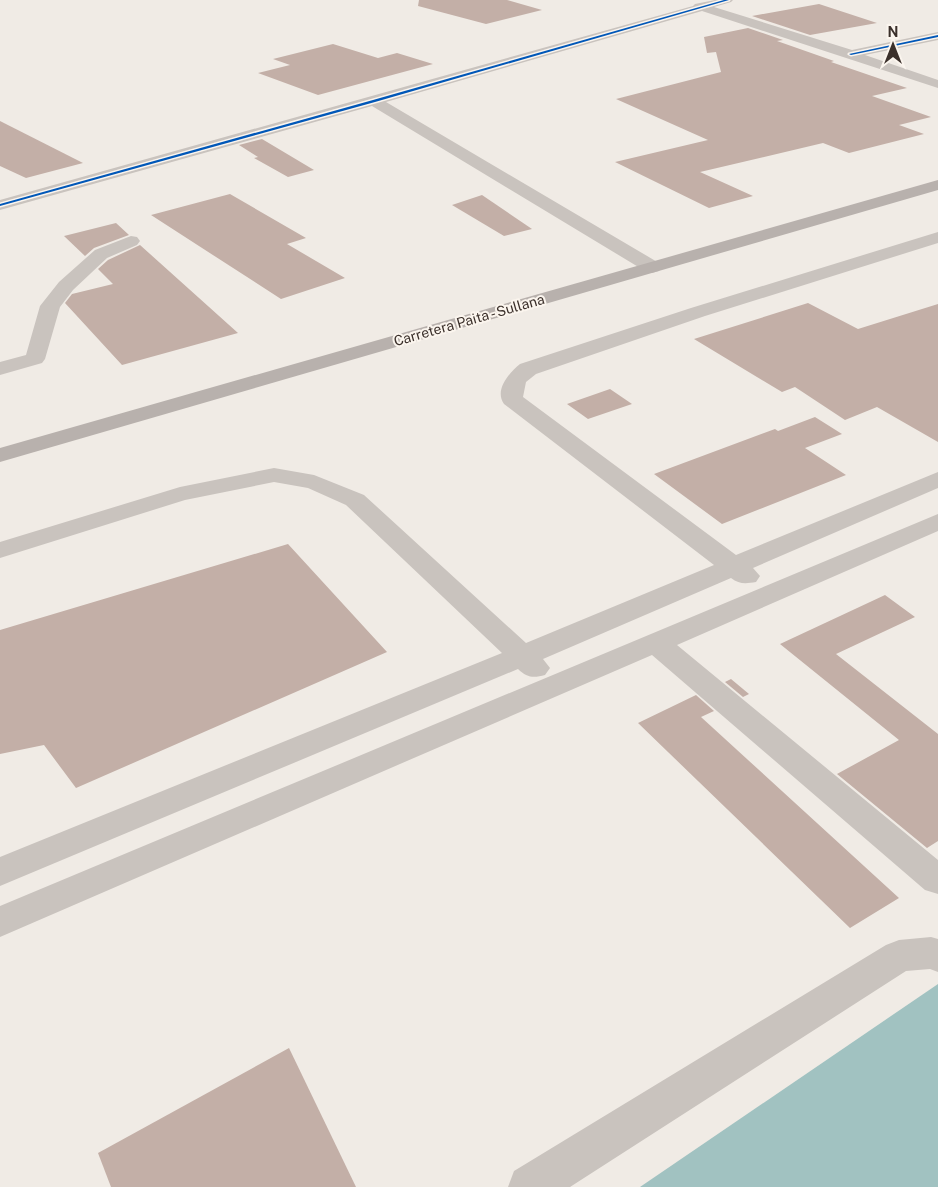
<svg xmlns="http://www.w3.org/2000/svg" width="938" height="1187" font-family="'Public Sans',sans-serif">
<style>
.water{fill:#a1c2c1}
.building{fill:#c3afa7}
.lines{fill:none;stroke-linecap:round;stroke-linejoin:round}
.minor{fill:#c9c3be;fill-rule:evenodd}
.major{fill:#b8b1ad;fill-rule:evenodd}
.cycleway-casing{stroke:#fbf5ee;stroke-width:3}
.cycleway{fill:#0057b8;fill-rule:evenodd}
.labels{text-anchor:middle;stroke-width:4;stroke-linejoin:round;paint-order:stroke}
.far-street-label{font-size:14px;fill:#3b302b;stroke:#fbf5ee}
</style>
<rect width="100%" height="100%" fill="#f0ebe5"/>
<path class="water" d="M938,984V1187H640Z"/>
<g class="building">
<path d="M419,0H507L542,10L486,24L418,6Z"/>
<path d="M819,4L877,23L810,35L752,16Z"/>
<path d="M748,28L783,40L777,41L834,61L831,62L907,88L872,96L931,117L899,125L924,134L849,153L823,143L700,172L753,196L709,208L615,162L708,140L616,99L721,72L716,52L707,53L704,37Z"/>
<path d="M333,44L378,58L397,53L433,64L318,95L258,73L290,65L273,59Z"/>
<path d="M0,121L83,163L26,178L0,166Z"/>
<path d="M262,139L314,170L288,177L254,158L258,157L239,145Z"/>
<path d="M230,194L306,238L287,244L345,278L281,299L151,215Z"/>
<path d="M482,195L532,229L504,236L452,205Z"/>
<path d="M116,223L129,235L94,248L85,256L64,236Z"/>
<path d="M140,245L238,333L122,365L65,303L72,294L113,284L98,269L108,260Z"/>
<path d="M808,303L858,329L938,304V442L877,407L845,420L795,387L782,392L694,339Z"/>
<path d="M610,389L632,404L588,419L567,404Z"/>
<path d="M815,417L842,434L805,448L846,475L722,524L654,474L775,429L778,431Z"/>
<path d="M288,544L387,652L76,788L44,745L0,754V630Z"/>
<path d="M885,595L915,617L836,654L938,734V841L927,848L837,774L899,740L780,644Z"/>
<path d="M731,679L749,694L743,697L725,682Z"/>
<path d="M696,695L714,711L701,717L899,898L850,928L638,723Z"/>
<path d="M289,1048L356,1187H111L98,1153Z"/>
</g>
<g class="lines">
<g class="minor">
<path d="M715,0H733L731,2L714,7L852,50L938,32V40L865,55L938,80V88L702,11L386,102L659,263L661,267L659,271L652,273L645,271L372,106L0,210V200L693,6L695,4Z"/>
<path d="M938,232V243L705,316L536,374L526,382L523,397L736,555L938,472V488L753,568L760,576L756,582C745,584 739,584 731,578L543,659L550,668L545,675C534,678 527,678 518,669L0,886V857L502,653L346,505L308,488L274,482L185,500L0,558V542L180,487L274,468L314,475L364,495L526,643L714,565L504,404C494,390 509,373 520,364L691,308Z"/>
<path d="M131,236L137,237L140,241L137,245L107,258L73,290L60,307L45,359L42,363L0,375V362L26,355L40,306L59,282L95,250Z"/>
<path d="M938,514V531L677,645L938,860V894L925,890L652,655L0,937V906Z"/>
<path d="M931,937L938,939V972L930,969L906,971L570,1187H508L514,1171L886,945L899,940Z"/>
</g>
<path class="major" d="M938,180V190L0,462V448Z"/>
<defs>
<g id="cycleway">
<path d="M724,0H729L375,102L0,206V204L373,100Z"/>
<path d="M938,35V37L851,55L849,54Z"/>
</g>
</defs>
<use href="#cycleway" class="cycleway-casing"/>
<use href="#cycleway" class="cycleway"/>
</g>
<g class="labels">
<g class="far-street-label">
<text transform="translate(469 320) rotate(-16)" y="5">Carretera Paita - Sullana</text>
</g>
</g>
<g transform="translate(893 45)" stroke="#fbf5ee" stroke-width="4" paint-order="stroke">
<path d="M0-4L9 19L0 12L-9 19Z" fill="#3b302b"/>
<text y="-8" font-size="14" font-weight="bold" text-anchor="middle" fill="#3b302b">N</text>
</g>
</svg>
